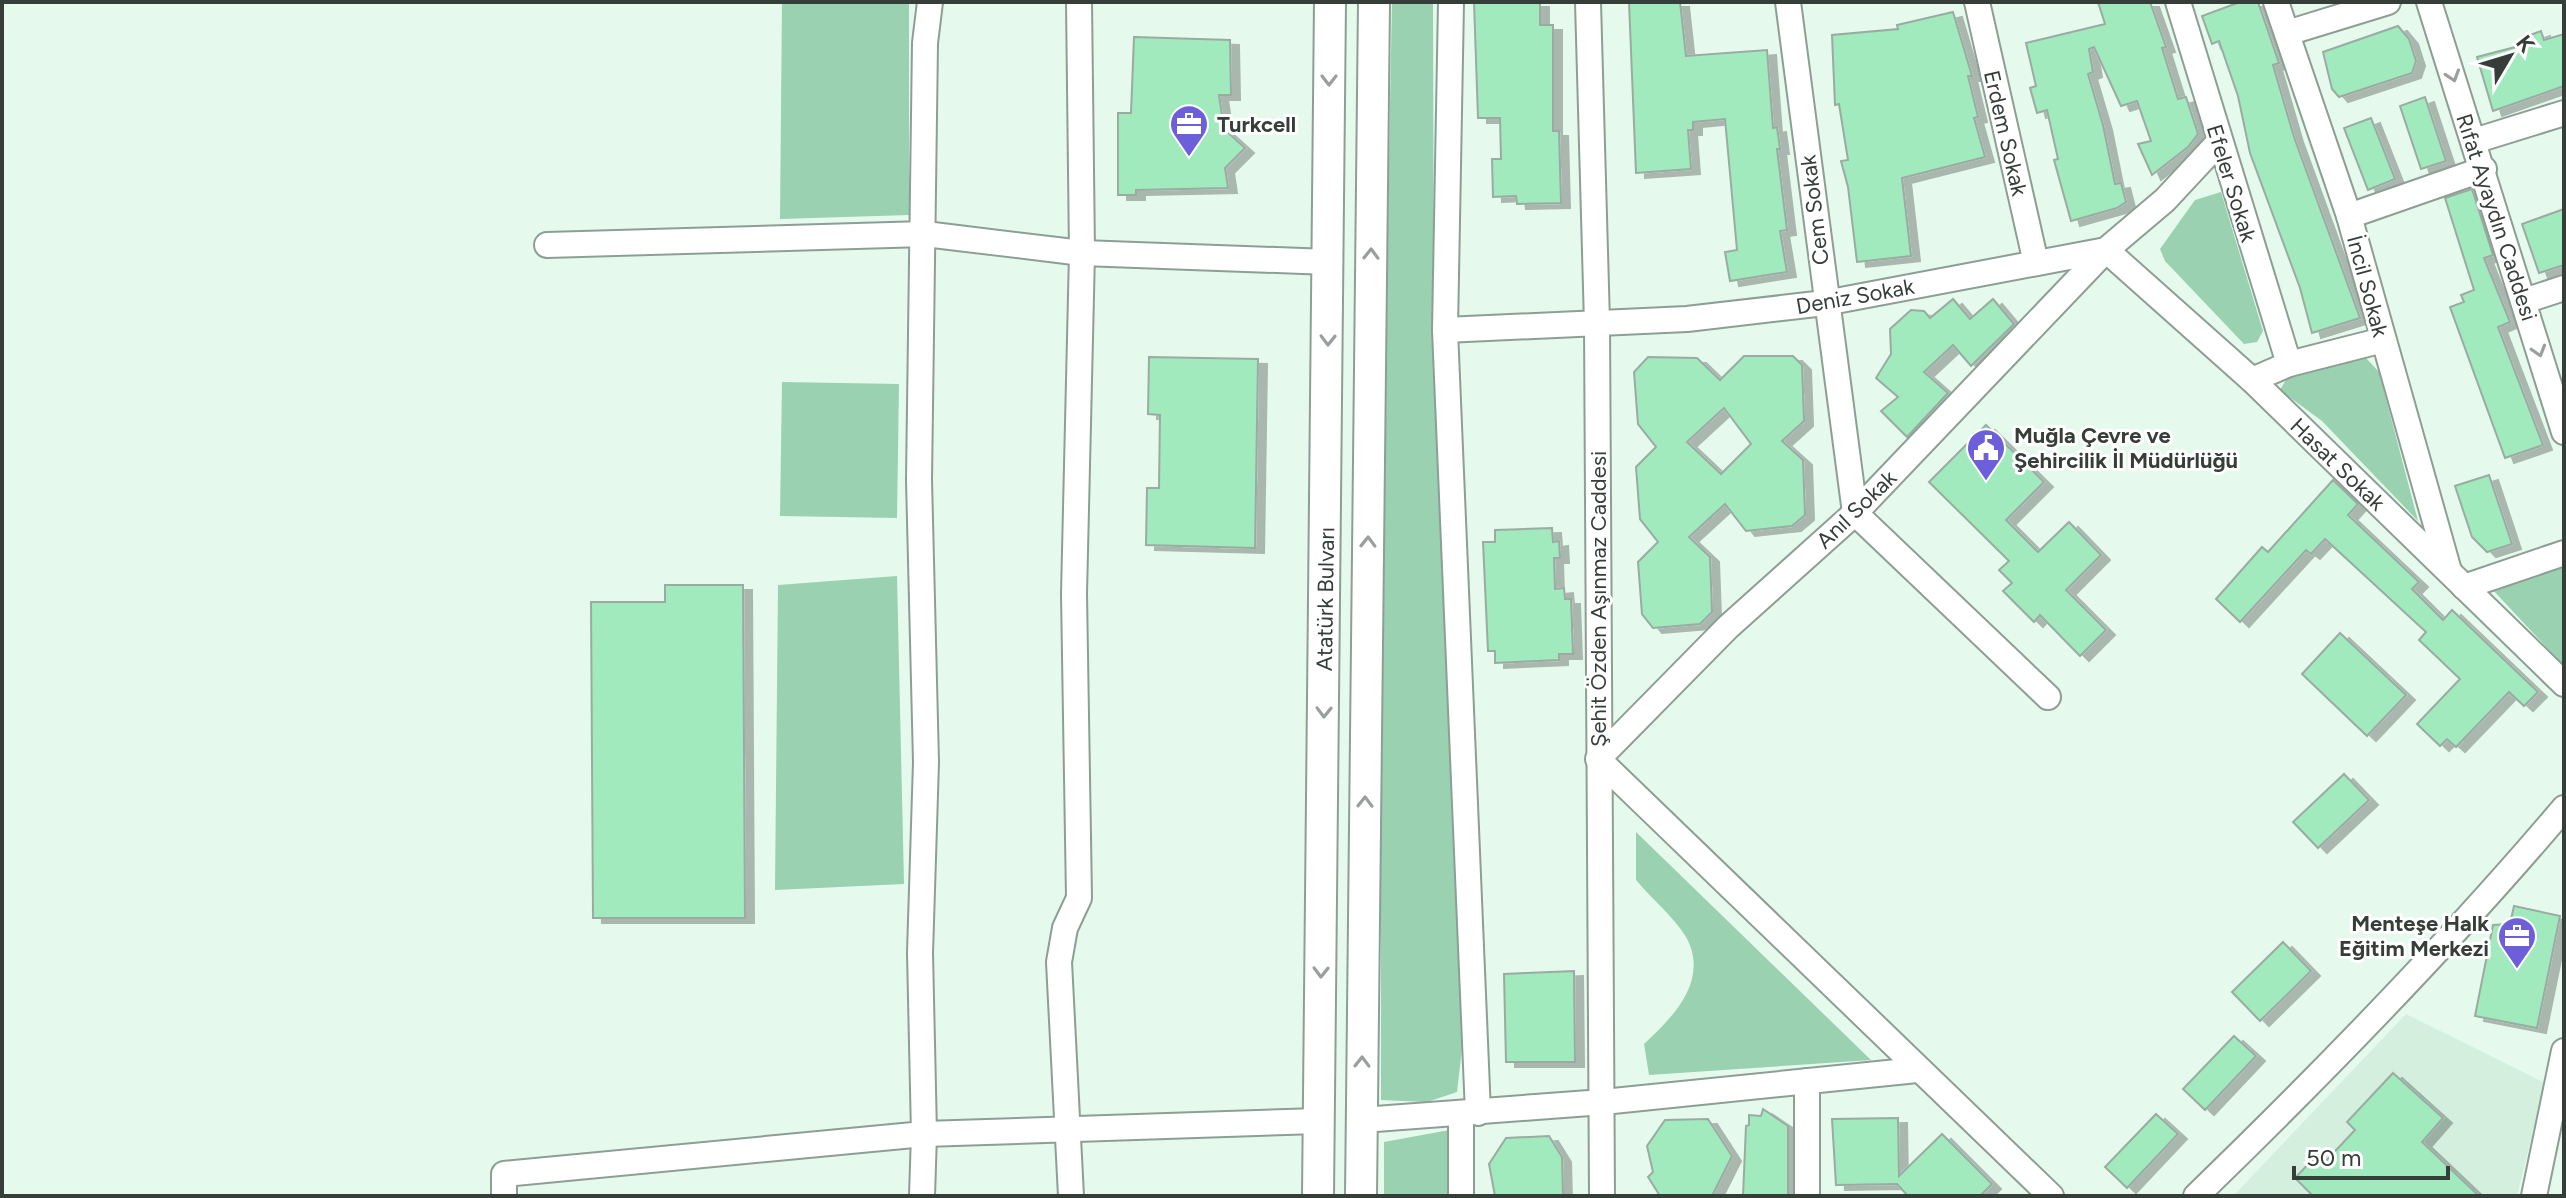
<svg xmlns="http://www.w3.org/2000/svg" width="2566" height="1198" font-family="Figtree,sans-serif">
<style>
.built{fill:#d4efde}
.green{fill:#9ad1b0}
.building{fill:#a0eabe;stroke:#9aaca1;stroke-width:2;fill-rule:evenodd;filter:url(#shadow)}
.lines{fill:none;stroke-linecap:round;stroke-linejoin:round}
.minor-casing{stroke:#8d9f94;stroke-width:28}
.major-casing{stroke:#8d9f94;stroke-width:34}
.minor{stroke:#fff;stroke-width:24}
.major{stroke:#fff;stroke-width:30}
.oneway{stroke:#9a9e9c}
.labels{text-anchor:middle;stroke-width:6;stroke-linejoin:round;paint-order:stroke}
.poi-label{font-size:22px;font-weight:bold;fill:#363e39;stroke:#fff;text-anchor:start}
.street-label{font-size:22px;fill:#363e39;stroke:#fff}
</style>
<defs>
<filter id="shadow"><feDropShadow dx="9" dy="5" stdDeviation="0" flood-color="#0004"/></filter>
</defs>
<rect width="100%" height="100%" fill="#e6f9ed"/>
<path class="built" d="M2406,1014L2545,1083L2517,1196L2235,1194Z"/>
<g class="green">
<path d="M782,2H909V215L780,219Z"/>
<path d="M1392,2H1433L1434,345L1463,1040L1457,1092L1427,1102L1381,1100V575Z"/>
<path d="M2221,192L2263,331L2257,342L2244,344L2165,261L2160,249L2195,200Z"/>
<path d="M2366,358L2379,372L2418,521L2322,421L2280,390L2287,378Z"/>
<path d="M782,382L899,384L897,518L780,516Z"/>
<path d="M2564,562V666L2491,588Z"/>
<path d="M897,576L904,884L775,890L778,585Z"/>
<path d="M1636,832L1871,1060L1649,1075L1644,1044C1673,1017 1710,980 1686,937C1674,917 1651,898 1636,880Z"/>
<path d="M1455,1129L1454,1196H1384V1142Z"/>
</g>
<g class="building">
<path d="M1474,2H1540V25H1553V131H1559L1561,203L1517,204L1516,196L1493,197L1492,159H1501L1500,118H1478Z"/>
<path d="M1629,2H1680L1686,56L1767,50L1773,128L1777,127L1780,149H1777L1787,230L1780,231L1787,272L1730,281L1725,252L1737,250L1725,119L1693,122V130H1688L1691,169L1636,173Z"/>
<path d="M2098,2H2150L2166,47L2162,48L2178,99L2186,97L2198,134L2188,147L2152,175L2138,144L2151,141L2137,101L2121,106L2094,47L2089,49L2093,72L2088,74L2103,125L2115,184L2121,183L2126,202L2117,208L2071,221L2054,160L2058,159L2047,110L2037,113L2030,88L2036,86L2026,43L2105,24Z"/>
<path d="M2240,2H2258L2279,63L2273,65L2294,137L2360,318L2312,333L2300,288L2250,153L2238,96L2219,41L2212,44L2202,16Z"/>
<path d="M1953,12L1972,76H1968L1978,117L1974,118L1985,157L1902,178L1911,256L1857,262L1848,187L1841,161L1848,160L1839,104L1835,105L1832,35L1898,29L1897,25Z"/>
<path d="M2398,26L2409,39L2416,61L2412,73L2339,97L2332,89L2323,52Z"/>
<path d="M2541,31L2544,40L2564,34V86L2493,111L2477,57L2519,46L2527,36Z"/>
<path d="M1134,37L1230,40L1231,95H1219L1224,129L1245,148L1225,168L1228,188L1136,190V195H1118V113H1131Z"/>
<path d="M2425,97L2446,161L2421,169L2400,106Z"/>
<path d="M2371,118L2395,179L2368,190L2344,128Z"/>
<path d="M2472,189L2493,255L2484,258L2510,322L2498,327L2543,445L2505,458L2450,307L2464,302L2461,295L2474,290L2445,198Z"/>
<path d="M2564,209V265L2539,273L2522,224Z"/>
<path d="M1953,299L1970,319L1993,299L2014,324L1971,366L1953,345L1924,372L1948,393L1907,437L1881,411L1898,397L1876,378L1891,354L1890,329L1911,310L1924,311L1930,318Z"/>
<path d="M1744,356H1793L1802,365L1804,421L1782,441L1803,460L1805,515L1792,526L1746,531L1725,504L1689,537L1710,557L1712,612L1700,624L1653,628L1642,614L1638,562L1658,542L1640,519L1636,467L1656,447L1638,424L1634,372L1648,357L1697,358L1720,380ZM1724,408L1751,444L1721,474L1687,442Z"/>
<path d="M1149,357L1258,359L1255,548L1146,545L1147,488H1159L1160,415L1148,414Z"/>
<path d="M1986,425L2044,482L2006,520L2038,552L2069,522L2101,555L2066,590L2106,630L2080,656L2040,615L2034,622L2003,591L2012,583L1999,570L2009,561L1929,482Z"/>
<path d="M2489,475L2512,544L2487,552L2472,537L2455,486Z"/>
<path d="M2333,480L2358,504L2348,515L2419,582L2412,589L2443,620L2452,610L2538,692L2524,706L2509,692L2456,747L2447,739L2440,746L2417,724L2460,679L2419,640L2426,632L2325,539L2311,554L2306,550L2240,622L2216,599L2262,547L2268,552Z"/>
<path d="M1552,528L1553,542L1559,541L1560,558H1554L1555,589L1564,588L1565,599H1571L1573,654H1559V660L1495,663V651H1488L1483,542H1495V530Z"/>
<path d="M665,585H743L745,918H593L591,602H665Z"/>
<path d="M2340,633L2406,695L2367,736L2302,674Z"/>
<path d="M2344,774L2369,800L2318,848L2293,822Z"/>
<path d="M2514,906L2560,916L2537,1028L2475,1016L2493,925L2510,924Z"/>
<path d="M2283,942L2311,971L2260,1021L2232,992Z"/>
<path d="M1574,971L1575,1062H1506L1504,974Z"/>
<path d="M2234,1036L2256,1056L2205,1110L2183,1089Z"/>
<path d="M2393,1073L2443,1118L2422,1142L2479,1196H2313L2295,1178L2315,1157L2323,1164L2355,1130L2347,1122Z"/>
<path d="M1763,1109L1788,1126V1196H1743L1746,1126L1749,1125V1115L1761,1116Z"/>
<path d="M2156,1114L2178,1134L2127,1188L2105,1167Z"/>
<path d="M1898,1118L1899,1176L1942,1134L1992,1184L1980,1196H1908L1897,1184L1836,1185L1832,1119Z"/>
<path d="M1708,1119L1732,1156L1712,1196H1660L1648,1177L1653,1172L1647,1146L1665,1120Z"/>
<path d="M1549,1136L1562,1157L1563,1196H1495L1489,1164L1506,1138Z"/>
</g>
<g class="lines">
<defs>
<g id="minor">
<path d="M1451,2L1445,330L1478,1113"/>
<path d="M1588,2L1597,323L1602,1196"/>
<path d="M1788,2L1855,513L2048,697"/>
<path d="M1977,2L2036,263"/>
<path d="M2178,2L2289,364"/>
<path d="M2276,2L2349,216L2449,571"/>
<path d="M2429,2L2564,432"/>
<path d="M2287,33L2388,2"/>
<path d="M2474,141L2564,113"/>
<path d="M2349,216L2484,169"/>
<path d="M547,245L925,234L1082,253L1329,262"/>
<path d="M2524,301L2564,288"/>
<path d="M1445,330L1687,319L1825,303L2106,250L2165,200L2219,142"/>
<path d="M2252,380L2289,364L2383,340"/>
<path d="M2464,587L2564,553"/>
<path d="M1807,1081V1196"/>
<path d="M1461,1114V1196"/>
<path d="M1362,1120L1603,1102L1917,1070"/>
<path d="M504,1196V1174L924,1134L1318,1121"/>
<path d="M922,1196L924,1134L920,953L926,762L919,480L925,43L930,2"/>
<path d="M1071,1196L1059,962L1065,928L1079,898L1074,594L1082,253L1079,2"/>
<path d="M2051,1196L1598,759L1728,627L1855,513L2106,250L2252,380L2564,684"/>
<path d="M2196,1196C2324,1072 2449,944 2564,808"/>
<path d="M2534,1196L2564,1051"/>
</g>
<g id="major">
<path d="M1318,1196L1330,2"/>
<path d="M1361,1196L1374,2"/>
</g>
</defs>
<use href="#minor" class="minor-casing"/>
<use href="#major" class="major-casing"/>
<use href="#minor" class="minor"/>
<use href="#major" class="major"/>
</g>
<defs><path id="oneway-chevron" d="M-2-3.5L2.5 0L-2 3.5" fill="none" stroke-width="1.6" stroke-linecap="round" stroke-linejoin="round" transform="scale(2)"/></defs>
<g class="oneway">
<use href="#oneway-chevron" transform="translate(2453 76) rotate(72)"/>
<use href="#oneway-chevron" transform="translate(1329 80) rotate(90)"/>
<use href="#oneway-chevron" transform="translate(1371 254) rotate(-89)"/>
<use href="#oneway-chevron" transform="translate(1328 340) rotate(91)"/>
<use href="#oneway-chevron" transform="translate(2539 351) rotate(73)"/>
<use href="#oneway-chevron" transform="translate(1368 542) rotate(-89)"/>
<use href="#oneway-chevron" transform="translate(1324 712) rotate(91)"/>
<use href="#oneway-chevron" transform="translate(1365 802) rotate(-89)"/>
<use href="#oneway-chevron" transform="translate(1321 972) rotate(91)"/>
<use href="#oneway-chevron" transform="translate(1362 1062) rotate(-89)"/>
</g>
<defs>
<symbol id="office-pin" viewBox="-11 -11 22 30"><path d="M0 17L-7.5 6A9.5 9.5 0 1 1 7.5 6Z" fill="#6d5fd9" stroke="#fff"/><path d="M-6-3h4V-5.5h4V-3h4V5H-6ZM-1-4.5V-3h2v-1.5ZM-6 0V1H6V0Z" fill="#fff"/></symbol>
<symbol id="civic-pin" viewBox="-11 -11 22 30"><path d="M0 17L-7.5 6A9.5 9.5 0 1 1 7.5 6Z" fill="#6d5fd9" stroke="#fff"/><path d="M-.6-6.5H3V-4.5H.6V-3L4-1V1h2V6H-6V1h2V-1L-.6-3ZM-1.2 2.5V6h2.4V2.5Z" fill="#fff"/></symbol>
</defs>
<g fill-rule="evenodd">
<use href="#office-pin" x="1167" y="102" width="44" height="60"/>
<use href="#civic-pin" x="1964" y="426" width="44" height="60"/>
<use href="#office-pin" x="2495" y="914" width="44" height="60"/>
</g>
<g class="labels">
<g class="poi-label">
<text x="1217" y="132">Turkcell</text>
<text x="2014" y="443">Muğla Çevre ve<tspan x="2014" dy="25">Şehircilik İl Müdürlüğü</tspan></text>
<text x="2489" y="931" text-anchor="end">Menteşe Halk<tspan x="2489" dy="25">Eğitim Merkezi</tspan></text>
</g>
<g class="street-label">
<text transform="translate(2006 133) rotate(77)" y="8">Erdem Sokak</text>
<text transform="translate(2232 183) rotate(73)" y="8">Efeler Sokak</text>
<text transform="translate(1814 210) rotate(-97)" y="8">Cem Sokak</text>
<text transform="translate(2497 217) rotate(72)" y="8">Rıfat Ayaydın Caddesi</text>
<text transform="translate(2368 286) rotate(75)" y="8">İncil Sokak</text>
<text transform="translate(1855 296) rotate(-10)" y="8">Deniz Sokak</text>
<text transform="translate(2338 464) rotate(44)" y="8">Hasat Sokak</text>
<text transform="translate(1856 509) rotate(-44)" y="8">Anıl Sokak</text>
<text transform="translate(1325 599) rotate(-89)" y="8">Atatürk Bulvarı</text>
<text transform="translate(1598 599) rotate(-90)" y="8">Şehit Özden Aşınmaz Caddesi</text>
</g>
</g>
<rect width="2566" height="1198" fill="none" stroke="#363e39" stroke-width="8"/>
<g transform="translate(2510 56) rotate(52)" stroke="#ffffff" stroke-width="6" paint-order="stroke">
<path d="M0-6L14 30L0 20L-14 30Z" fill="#363e39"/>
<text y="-12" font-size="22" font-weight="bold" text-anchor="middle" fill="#363e39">K</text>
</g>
<path d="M2294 1166v12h154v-12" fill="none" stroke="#363e39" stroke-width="4"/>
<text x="2306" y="1166" font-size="24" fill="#363e39" stroke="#ffffff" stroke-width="6" paint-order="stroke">50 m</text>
</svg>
